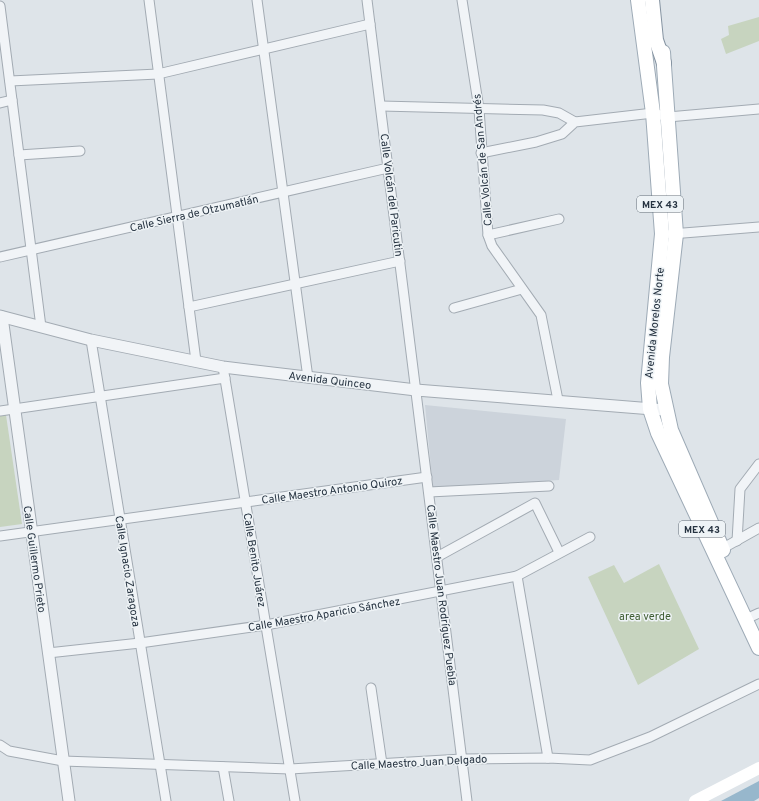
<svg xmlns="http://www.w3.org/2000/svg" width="759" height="801" font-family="Overpass,sans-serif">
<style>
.built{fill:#ccd3db}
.green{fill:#c7d4bf}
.water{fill:#97b7cc}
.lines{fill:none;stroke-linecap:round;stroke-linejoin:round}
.minor-casing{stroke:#a3abb3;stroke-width:11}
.tertiary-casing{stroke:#a3abb3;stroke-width:13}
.primary-casing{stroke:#9daab6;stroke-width:16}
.trunk-casing{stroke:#8593a1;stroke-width:16}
.minor{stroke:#f1f4f7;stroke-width:9}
.tertiary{stroke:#f1f4f7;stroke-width:11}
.secondary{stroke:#fff;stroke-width:12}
.primary{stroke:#fff;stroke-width:14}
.trunk{stroke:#fff;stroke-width:14}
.labels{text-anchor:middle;stroke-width:3;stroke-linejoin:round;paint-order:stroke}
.shield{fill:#eef3f6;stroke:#626d77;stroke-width:1}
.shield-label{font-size:10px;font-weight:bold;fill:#263341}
.street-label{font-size:11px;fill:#263341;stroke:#eef3f6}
.park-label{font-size:11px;fill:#405e33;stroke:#eef3f6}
</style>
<rect width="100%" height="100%" fill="#dee4e9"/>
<path class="built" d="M425,405L566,419L559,480L433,489Z"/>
<g class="green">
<path d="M759,17V41L726,54L721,39L729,35L728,26Z"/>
<path d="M6,415L22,524L0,527V416Z"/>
<path d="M659,564L699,649L638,685L588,577L614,565L624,583Z"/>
</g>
<path class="water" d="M759,781V798L754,801H721Z"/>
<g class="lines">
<defs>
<g id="minor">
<path d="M149,0L196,361"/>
<path d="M257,0L308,378"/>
<path d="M367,0L467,801"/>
<path d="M462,0L479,109L488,235L492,246L541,315L558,400"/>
<path d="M0,6L41,327"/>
<path d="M10,81L158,74L370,24"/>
<path d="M0,103L12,100"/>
<path d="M381,106L543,110L559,113L575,122"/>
<path d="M481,153L536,142L562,134L575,122L653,113L668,117L759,109"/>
<path d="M19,155L80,151"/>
<path d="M671,234L759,227"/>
<path d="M488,235L559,219"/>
<path d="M0,257L388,168"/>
<path d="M189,307L400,261"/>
<path d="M454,308L522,289"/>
<path d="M91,340L166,801"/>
<path d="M223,367L295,801"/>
<path d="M0,411L225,378"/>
<path d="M429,492L549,486"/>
<path d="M0,536L427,477"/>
<path d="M737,541L740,489L759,464"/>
<path d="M718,551L759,528"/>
<path d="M437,557L535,503L559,552"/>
<path d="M517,576L548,758"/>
<path d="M746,619L759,613"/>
<path d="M48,653L140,643L266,625L517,576L590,537"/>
<path d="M371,688L382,764"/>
<path d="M0,745L9,751L63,761L290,769L462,759L548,758L590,760L650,737L759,684"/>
<path d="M223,767L229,801"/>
</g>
<g id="tertiary">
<path d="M0,316L91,340L223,367L416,390L665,410"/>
<path d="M2,317L69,801"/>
</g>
<g id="primary">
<path d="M638,0L653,113L662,234L648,383L650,409L658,433L759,648"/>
<path d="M663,52L676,234L662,357L661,384L671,430L723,550"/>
</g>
<path id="trunk" d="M652,0L656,40L664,63"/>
</defs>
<use href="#minor" class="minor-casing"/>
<use href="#tertiary" class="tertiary-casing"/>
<use href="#primary" class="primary-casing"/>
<use href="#trunk" class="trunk-casing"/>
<use href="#minor" class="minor"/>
<use href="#tertiary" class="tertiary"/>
<path class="secondary" d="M695,801L759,768"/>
<use href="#primary" class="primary"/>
<use href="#trunk" class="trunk"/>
</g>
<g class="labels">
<g class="shield">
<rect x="637" y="196" width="46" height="16" rx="3"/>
<rect x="679" y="521" width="46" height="16" rx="3"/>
</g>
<g class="shield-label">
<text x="660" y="208">MEX 43</text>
<text x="702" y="533">MEX 43</text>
</g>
<g class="street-label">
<text transform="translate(482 160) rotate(-95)" y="4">Calle Volcán de San Andrés</text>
<text transform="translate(392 195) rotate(83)" y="4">Calle Volcán del Paricutin</text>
<text transform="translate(194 213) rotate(-13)" y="4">Calle Sierra de Otzumatlán</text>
<text transform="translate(654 323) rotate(-84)" y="4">Avenida Morelos Norte</text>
<text transform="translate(330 380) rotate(7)" y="4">Avenida Quinceo</text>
<text transform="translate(332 490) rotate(-8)" y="4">Calle Maestro Antonio Quiroz</text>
<text transform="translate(35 559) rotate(82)" y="4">Calle Guillermo Prieto</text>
<text transform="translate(255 560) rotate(81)" y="4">Calle Benito Juárez</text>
<text transform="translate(128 571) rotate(81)" y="4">Calle Ignacio Zaragoza</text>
<text transform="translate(442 595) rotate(83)" y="4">Calle Maestro Juan Rodríguez Puebla</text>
<text transform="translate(324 614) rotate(-10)" y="4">Calle Maestro Aparicio Sánchez</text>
<text transform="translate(419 762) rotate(-3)" y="4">Calle Maestro Juan Delgado</text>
</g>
<g class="park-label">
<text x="645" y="620">area verde</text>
</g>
</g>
</svg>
